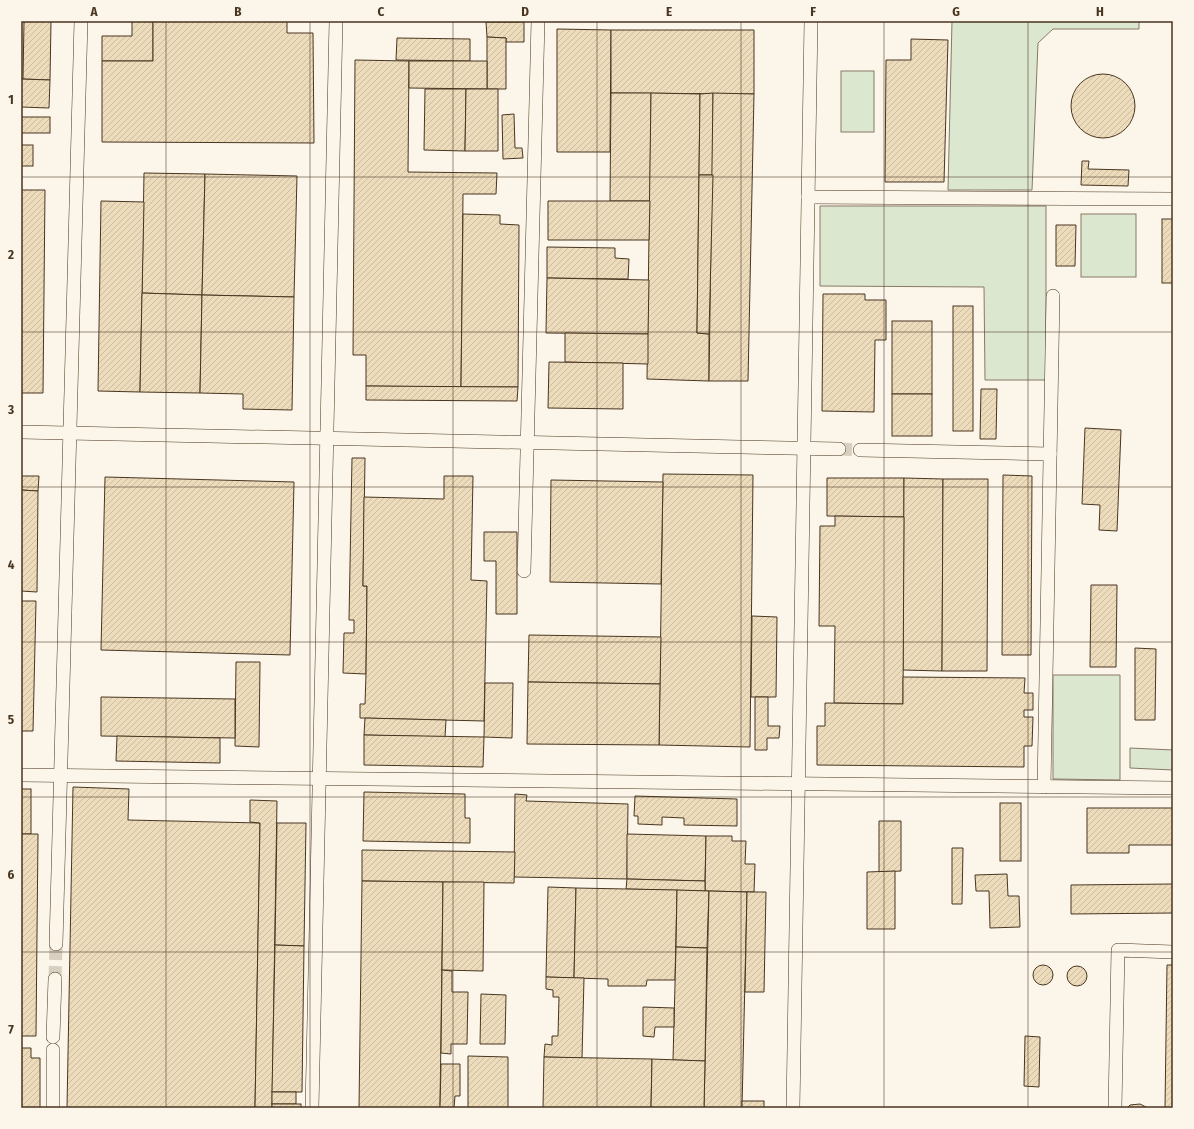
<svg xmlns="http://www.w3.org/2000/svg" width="1194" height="1129" font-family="'Fira Sans Condensed',sans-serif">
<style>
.grass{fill:#dce7d0;stroke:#887966}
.building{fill:url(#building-hatch);stroke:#4a3520}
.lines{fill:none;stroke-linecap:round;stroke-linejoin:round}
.minor-tunnel{stroke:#d8cfc1;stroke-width:13;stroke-dasharray:13 6;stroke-linecap:butt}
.minor-casing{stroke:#4a3520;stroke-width:14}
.minor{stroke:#fbf6e9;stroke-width:13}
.grid{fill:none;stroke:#4a3520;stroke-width:1;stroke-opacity:0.55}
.neatline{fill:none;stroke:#4a3520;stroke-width:1.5}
.grid-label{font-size:13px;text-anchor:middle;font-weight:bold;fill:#4a3520}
</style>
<defs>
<pattern id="building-hatch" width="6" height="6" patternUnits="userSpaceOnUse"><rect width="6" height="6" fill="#ecdcbc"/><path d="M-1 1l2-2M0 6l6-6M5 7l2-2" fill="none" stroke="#ccbda1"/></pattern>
</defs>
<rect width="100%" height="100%" fill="#fbf6e9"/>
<g class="grass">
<path d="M952,21H1139V29H1053L1038,43L1032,190H948Z"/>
<rect x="841" y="71" width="33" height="61"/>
<path d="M820,206H1046V380H985L984,287L820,286Z"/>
<rect x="1081" y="214" width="55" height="63"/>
<path d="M1053,675H1120V780L1053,779Z"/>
<path d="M1130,748L1173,750V770L1130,768Z"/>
</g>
<g class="building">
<path d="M24,21H51L50,80L23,79Z"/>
<path d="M132,21H153V61H102V36H132Z"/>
<path d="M153,21H287V33H313L314,143L102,142V61H153Z"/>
<path d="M486,22H524V42H506V38L487,37Z"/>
<path d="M557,29L611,30L610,152H557Z"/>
<path d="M611,30H754V94L611,93Z"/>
<path d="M487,37L506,38V89H487Z"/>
<path d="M397,38L470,39V61L396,60Z"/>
<path d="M911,39L948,40L944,182H885L886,60H911Z"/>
<path d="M355,60L409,61L408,172L497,173L496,194H463L461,387L366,386V355H353Z"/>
<path d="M409,61H487V89L409,88Z"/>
<circle cx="1103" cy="106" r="32"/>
<path d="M21,79L50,80L49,108L21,107Z"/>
<path d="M425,89H466L465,151L424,150Z"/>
<path d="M466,89H498V151H465Z"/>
<path d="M611,93H651L650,201H610Z"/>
<path d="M651,93L700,94L697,333L709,334V381L647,379Z"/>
<path d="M713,93V175H699L700,94Z"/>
<path d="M713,93L754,94L748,381H709Z"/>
<path d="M514,114L515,148H522L523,158L503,159L502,115Z"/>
<rect x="21" y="117" width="29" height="16"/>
<rect x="21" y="145" width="12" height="21"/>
<path d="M1082,161H1089L1088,169L1129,170L1128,186L1081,185Z"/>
<path d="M144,173L205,174L202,295L142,293Z"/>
<path d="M205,174L297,176L294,297L202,295Z"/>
<path d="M699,175H713L709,334L697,333Z"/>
<path d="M21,190H45L43,393H21Z"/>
<path d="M101,201L144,202L140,392L98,391Z"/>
<path d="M548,201H650L649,240H548Z"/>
<path d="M463,214L500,215V224L519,225L518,387H461Z"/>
<rect x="1162" y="219" width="11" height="64"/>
<path d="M1056,225H1076L1075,266H1056Z"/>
<path d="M547,247L615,248V258L629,259L628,279L547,278Z"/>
<path d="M547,278L649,280L648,334L546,333Z"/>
<path d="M142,293L202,295L200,393L140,392Z"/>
<path d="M823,294H865V300H886V340H875L874,412L822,411Z"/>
<path d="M202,295L294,297L292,410L243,409V394L200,393Z"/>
<rect x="953" y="306" width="20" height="125"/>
<rect x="892" y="321" width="40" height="73"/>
<path d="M565,333L648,334V364L565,362Z"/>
<path d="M549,362L623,363V409L548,408Z"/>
<path d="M366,386L518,387L517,401L366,400Z"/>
<path d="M981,389H997L996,439H980Z"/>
<rect x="892" y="394" width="40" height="42"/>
<path d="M1085,428L1121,430L1117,531L1099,530L1100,505L1082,504Z"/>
<path d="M352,458H365L363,586H367L366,674L343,673L344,633H354V620H349Z"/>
<path d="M663,474L753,475L750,747L659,745Z"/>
<path d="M1003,475L1032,476L1031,655H1002Z"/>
<path d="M21,476H39L38,491L21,490Z"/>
<path d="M444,476H473L471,580L487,581L484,721L360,718V704H365L366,674L367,586H363L364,497L444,499Z"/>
<path d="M105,477L294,482L290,655L101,650Z"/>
<path d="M827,478H904V517L827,516Z"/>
<path d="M904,478L943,479L942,671L903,670Z"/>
<path d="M943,479H988L987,671H942Z"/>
<path d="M551,480L663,482L661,584L550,582Z"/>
<path d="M21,490L38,491L37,592L21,591Z"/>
<path d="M835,516L904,517L903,704L834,703L835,626H819L820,526H835Z"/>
<path d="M484,532H517V614H496V561H484Z"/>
<path d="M1091,585H1117L1116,667H1090Z"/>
<path d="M21,601H36L33,731H21Z"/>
<path d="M752,616L777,617L776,697H751Z"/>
<path d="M529,635L661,637L660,684L528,682Z"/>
<path d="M1135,648L1156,649L1155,720H1135Z"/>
<path d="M236,662H260L259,747L235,746Z"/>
<path d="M903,677L1025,678L1024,693H1033V710H1024V717H1033L1032,746H1024V767L817,765V726H825V703L903,704Z"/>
<path d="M528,682L660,684L659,745L527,744Z"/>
<path d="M485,683H513L512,738L484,737Z"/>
<path d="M101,697L235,699V738L101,736Z"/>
<path d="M755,697H768V726H780L779,738H767V750H755Z"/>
<path d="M365,718L446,720L445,737L364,735Z"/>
<path d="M364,735L484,737L483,767L364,765Z"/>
<path d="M117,736L220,738V763L116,761Z"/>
<path d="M73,787L129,789L128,820L260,823L255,1108H67Z"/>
<rect x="21" y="789" width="10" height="45"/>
<path d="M364,792L465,794V818H470V843L363,841Z"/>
<path d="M515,794L527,795L526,801L628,804L627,879L514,877Z"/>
<path d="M635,796L737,799V826L684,825V818L662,817V825L638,824V816H634Z"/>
<path d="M250,800L277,801L272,1108H255L260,823L250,822Z"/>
<rect x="1000" y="803" width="21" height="58"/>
<path d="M1087,808H1173V845H1129V853H1087Z"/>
<path d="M879,821H901V871L879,872Z"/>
<path d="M277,823H306L304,946L275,945Z"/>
<path d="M21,834H38L36,1036H21Z"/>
<path d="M627,834L706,836L705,881L627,879Z"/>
<path d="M706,836H732V841H746L745,864H755L754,892L705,891Z"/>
<path d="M952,848H963L962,904H952Z"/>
<path d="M362,850L515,852L514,883L362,881Z"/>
<path d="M895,871V929H867V872Z"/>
<path d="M1007,874L1008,896H1019L1020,927L990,928L989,891H976L975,875Z"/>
<path d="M627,879L705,881V891L626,889Z"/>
<path d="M362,881L443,882L440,1108H359Z"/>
<path d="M443,882H484L483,971L442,970Z"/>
<path d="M1173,884V913L1071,914V885Z"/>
<path d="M548,887L576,888L574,978L546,977Z"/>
<path d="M576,888L677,890L675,980H647L646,986H608V979L574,978Z"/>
<path d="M677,890L709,891L707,948L676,947Z"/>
<path d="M709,891L747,892L742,1108H704Z"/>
<path d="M747,892H766L764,992H745Z"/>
<path d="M275,945L304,946L302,1092H272Z"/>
<path d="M676,947L707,948L705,1061L673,1060Z"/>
<path d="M1167,965H1173V1108H1165Z"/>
<circle cx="1043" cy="975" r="10"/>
<circle cx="1077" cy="976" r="10"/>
<path d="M442,970L452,971V992H468L467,1044H451V1054L441,1053Z"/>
<path d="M546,977L584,978L582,1058L544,1057L545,1044L552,1045V1036H558L559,997H553V990L546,989Z"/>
<path d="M481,994L506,995L505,1044H480Z"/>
<path d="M643,1007L674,1008V1027H655L654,1037L643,1036Z"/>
<path d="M1025,1036L1040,1037L1039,1087L1024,1086Z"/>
<path d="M21,1048H31V1058H40V1108H21Z"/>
<path d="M468,1056L508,1057V1108H468Z"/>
<path d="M544,1057L652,1059L651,1108H543Z"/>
<path d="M652,1059L705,1061L704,1108H651Z"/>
<path d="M441,1064H460V1096H455L454,1108H440Z"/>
<rect x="272" y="1092" width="24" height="12"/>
<rect x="742" y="1101" width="22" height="7"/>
<rect x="272" y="1104" width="29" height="4"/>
<path d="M1140,1104L1148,1108H1127L1130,1105Z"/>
</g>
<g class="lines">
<g class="minor-tunnel">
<path d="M839,449L860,450"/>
<path d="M55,979L56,944"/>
</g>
<defs>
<g id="minor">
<path d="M808,197L1173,199"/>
<path d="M21,432L839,449"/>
<path d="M860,450L1050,454"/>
<path d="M524,571L538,21"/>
<path d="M21,775L1173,788"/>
<path d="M1044,787L1053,296"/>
<path d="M56,944L81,21"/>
<path d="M53,1037L55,979"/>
<path d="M53,1108V1050"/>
<path d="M312,1108L336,21"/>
<path d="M793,1108L811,21"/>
<path d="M1115,1108L1118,950L1173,952"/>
</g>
</defs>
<use href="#minor" class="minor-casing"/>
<use href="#minor" class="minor"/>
</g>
<path class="grid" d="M166,21V1108M310,21V1108M453,21V1108M597,21V1108M741,21V1108M884,21V1108M1028,21V1108M21,177H1173M21,332H1173M21,487H1173M21,642H1173M21,797H1173M21,952H1173"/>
<rect width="1194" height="1129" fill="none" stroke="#fbf6e9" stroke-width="44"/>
<rect x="22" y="22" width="1150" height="1085" class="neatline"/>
<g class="grid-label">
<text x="94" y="16">A</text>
<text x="238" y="16">B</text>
<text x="381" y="16">C</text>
<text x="525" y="16">D</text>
<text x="669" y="16">E</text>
<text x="813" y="16">F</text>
<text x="956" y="16">G</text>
<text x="1100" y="16">H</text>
<text x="11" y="104">1</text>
<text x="11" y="259">2</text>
<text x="11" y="414">3</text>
<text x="11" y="569">4</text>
<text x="11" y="724">5</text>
<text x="11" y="879">6</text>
<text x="11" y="1034">7</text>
</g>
</svg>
